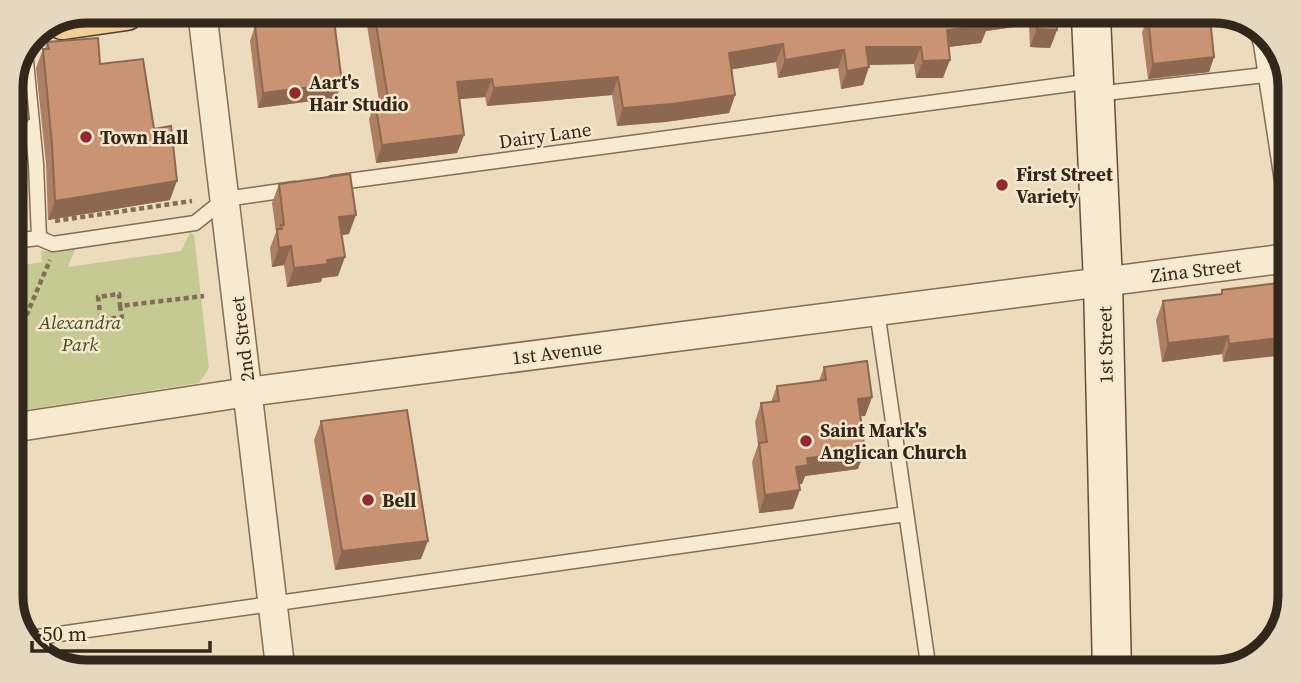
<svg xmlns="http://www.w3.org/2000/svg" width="1301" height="683" font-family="'Source Serif 4',serif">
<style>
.green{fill:#c5c992}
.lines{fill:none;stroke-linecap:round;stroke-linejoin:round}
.lane-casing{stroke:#836d57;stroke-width:17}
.street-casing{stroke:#836d57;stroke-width:31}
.secondary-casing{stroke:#654e3a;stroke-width:41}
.primary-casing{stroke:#513b2b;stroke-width:41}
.path{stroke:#836d57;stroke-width:4.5;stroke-dasharray:5 3.5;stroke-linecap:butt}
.lane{stroke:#f8ead0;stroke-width:14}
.street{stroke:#f8ead0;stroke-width:28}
.secondary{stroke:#f8ead0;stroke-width:38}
.primary{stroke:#f0d094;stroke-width:38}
.wall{fill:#ae7f64}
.shaded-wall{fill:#8d6851}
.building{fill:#ca9474;stroke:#8d6851;stroke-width:2}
.poi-dot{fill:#91292e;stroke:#f4e7cc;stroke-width:2.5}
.labels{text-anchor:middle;stroke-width:5;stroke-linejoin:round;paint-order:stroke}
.poi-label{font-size:19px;font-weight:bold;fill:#33261b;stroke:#f4e7cc;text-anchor:start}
.street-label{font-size:19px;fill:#33261b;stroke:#f4e7cc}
.park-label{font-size:19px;font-style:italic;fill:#464f22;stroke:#f4e7cc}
.rim{fill:none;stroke:#33261b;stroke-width:9}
</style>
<rect width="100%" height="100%" fill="#ecdcbd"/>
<path class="green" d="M190,233L194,235L209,368L199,383L11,412V267L42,262L41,251H55L75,249L68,267L181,251Z"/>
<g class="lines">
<defs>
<g id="lane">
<path d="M1254,23L1261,44L1288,220"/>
<path d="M25,51L36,164L39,238"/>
<path d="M1096,94L1265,75"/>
<path d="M333,183L1093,81"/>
<path d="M11,241L39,238L53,244L195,223L225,199L295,189"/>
<path d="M877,311L929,671"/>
<path d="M24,639L906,514"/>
</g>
<g id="street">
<path d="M202,11L280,666"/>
<path d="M11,428L248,392L1288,258"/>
</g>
<path id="secondary" d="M1091,17L1103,282L1112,672"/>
<path id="primary" d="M63,20L126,11"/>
</defs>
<use href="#lane" class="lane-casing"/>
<use href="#street" class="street-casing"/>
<use href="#secondary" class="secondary-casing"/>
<use href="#primary" class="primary-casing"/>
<g class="path">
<path d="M55,221L192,201"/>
<path d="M120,306L122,317L101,320L98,297L119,294L120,306L204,296"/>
<path d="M11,322L17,326"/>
<path d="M11,336L27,314L50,260"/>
</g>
<use href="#lane" class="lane"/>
<use href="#street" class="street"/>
<use href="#secondary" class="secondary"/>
<use href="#primary" class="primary"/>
</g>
<g class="wall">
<path d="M368,12L1056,17L1057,30L1050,48L1030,47L1029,25L986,31L981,43L948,47L943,78H916L914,64L869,65L863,85L841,89L838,68L778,78L776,62L732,69L735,95L729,113L665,122L617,126L612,95L487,106L485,97L459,99L464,135L457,153L376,163L369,119L375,102L379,101L366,19Z"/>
<path d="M1148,18L1214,57L1209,72L1148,79L1142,32Z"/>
<path d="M263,20L342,83L336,98L258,108L250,41L255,26H261Z"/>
<path d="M47,42L100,64L154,129L170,200L48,220L46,163L36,68L43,49H45Z"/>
<path d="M279,184L349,234L342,235L338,276L322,278L321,282L287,287L284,265L272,267L270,248L276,232L272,203Z"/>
<path d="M1278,283L1223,362L1222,354L1162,362L1156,320L1163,301L1220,295L1222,290Z"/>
<path d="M824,367L872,397L865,416H860L858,469L805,476L802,484H799L793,509L759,513L752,462L758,445L755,422L761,403L771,402L777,386L819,381Z"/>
<path d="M321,421L421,559L335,570L314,440Z"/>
</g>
<g class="shaded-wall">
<path d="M985,17H1032L1029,25L986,31L981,43L940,48L947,30Z"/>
<path d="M1037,29L1057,30L1050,48L1030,47Z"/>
<path d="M783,44L776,62L723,71L729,53Z"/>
<path d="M866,47H921L914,64L859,65Z"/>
<path d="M844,50L838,68L778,78L785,60Z"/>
<path d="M1214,57L1209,72L1148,79L1153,64Z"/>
<path d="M950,60L943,78H916L923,61Z"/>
<path d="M869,67L863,85L841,89L847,71Z"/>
<path d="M618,77L612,95L487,106L494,88Z"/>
<path d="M492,79L485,97L450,100L457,82Z"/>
<path d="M342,83L336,98L258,108L263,93Z"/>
<path d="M735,95L729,113L665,122L617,126L623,108Z"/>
<path d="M29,119L23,133L11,135V121Z"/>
<path d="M464,135L457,153L376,163L382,145Z"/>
<path d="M177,181L170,200L48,220L55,201Z"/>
<path d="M356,215L349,234L333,236L339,217Z"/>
<path d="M291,246L284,265L272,267L279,248Z"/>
<path d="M345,257L338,276L322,278L321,282L287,287L294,268L327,260Z"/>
<path d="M1228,336L1222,354L1162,362L1168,343Z"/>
<path d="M1287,337L1286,355L1223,362L1229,344Z"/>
<path d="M872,397L865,416L851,417L858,399Z"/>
<path d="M865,451L858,469L805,476L802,484L790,485L796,467L807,458Z"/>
<path d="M800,490L793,509L759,513L765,495Z"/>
<path d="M428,541L421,559L335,570L342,551Z"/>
</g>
<g class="building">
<path d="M328,12H333L342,83L263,93L255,26L264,25L263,20Z"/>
<path d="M374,12L986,17L988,25L947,30L950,60L923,61L921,47H866L869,67L847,71L844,50L785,60L783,44L729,53L735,95L672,104L623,108L618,77L494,88L492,79L457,82L464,135L382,145L375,102L388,98Z"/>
<path d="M1036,17H1056L1057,30L1037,29Z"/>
<path d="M1148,18H1210L1214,57L1153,64Z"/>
<path d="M98,38L100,64L143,59L154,129L171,126L177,181L55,201L52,144L43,49H49L47,42Z"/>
<path d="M23,56L29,119L11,121V82Z"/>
<path d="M350,174L356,215L339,217L345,257L327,260L328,264L294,268L291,246L279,248L277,229H282L281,225H284L279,184Z"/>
<path d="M1278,283L1281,313L1287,312V337L1229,344L1228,336L1168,343L1163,301L1222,294V290Z"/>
<path d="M867,361L872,397L858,399L865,451L807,458L808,465L796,467L800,490L765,495L759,443L767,442L761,403L779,401L777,386L826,380L824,367Z"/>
<path d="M407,410L428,541L342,551L321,421Z"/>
</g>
<g class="poi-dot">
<circle cx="295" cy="93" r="7"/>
<circle cx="86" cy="137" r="7"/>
<circle cx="1002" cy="185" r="7"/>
<circle cx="806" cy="441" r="7"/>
<circle cx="368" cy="500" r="7"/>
</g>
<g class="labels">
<g class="poi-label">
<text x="309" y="89">Aart's<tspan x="309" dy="22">Hair Studio</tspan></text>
<text x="100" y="144">Town Hall</text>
<text x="1016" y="181">First Street<tspan x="1016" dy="22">Variety</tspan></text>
<text x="820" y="437">Saint Mark's<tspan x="820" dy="22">Anglican Church</tspan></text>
<text x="382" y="507">Bell</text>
</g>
<g class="street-label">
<text transform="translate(545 135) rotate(-8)" y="7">Dairy Lane</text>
<text transform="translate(1196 270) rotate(-7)" y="7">Zina Street</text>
<text transform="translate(242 339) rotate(-97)" y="7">2nd Street</text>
<text transform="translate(1105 345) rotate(-91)" y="7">1st Street</text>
<text transform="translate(557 352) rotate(-7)" y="7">1st Avenue</text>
</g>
<g class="park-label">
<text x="80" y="329">Alexandra<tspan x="80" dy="22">Park</tspan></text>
</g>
</g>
<path d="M0 0H1301V683H0ZM87 23H1214A64 64 0 0 1 1278 87V596A64 64 0 0 1 1214 660H87A64 64 0 0 1 23 596V87A64 64 0 0 1 87 23Z" fill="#e5d8be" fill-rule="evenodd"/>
<path class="rim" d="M87 23H1214A64 64 0 0 1 1278 87V596A64 64 0 0 1 1214 660H87A64 64 0 0 1 23 596V87A64 64 0 0 1 87 23Z"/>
<path d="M32 641v10h178v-10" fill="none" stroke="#33261b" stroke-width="3.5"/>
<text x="42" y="641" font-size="21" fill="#33261b" stroke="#f4e7cc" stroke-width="5" paint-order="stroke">50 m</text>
</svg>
